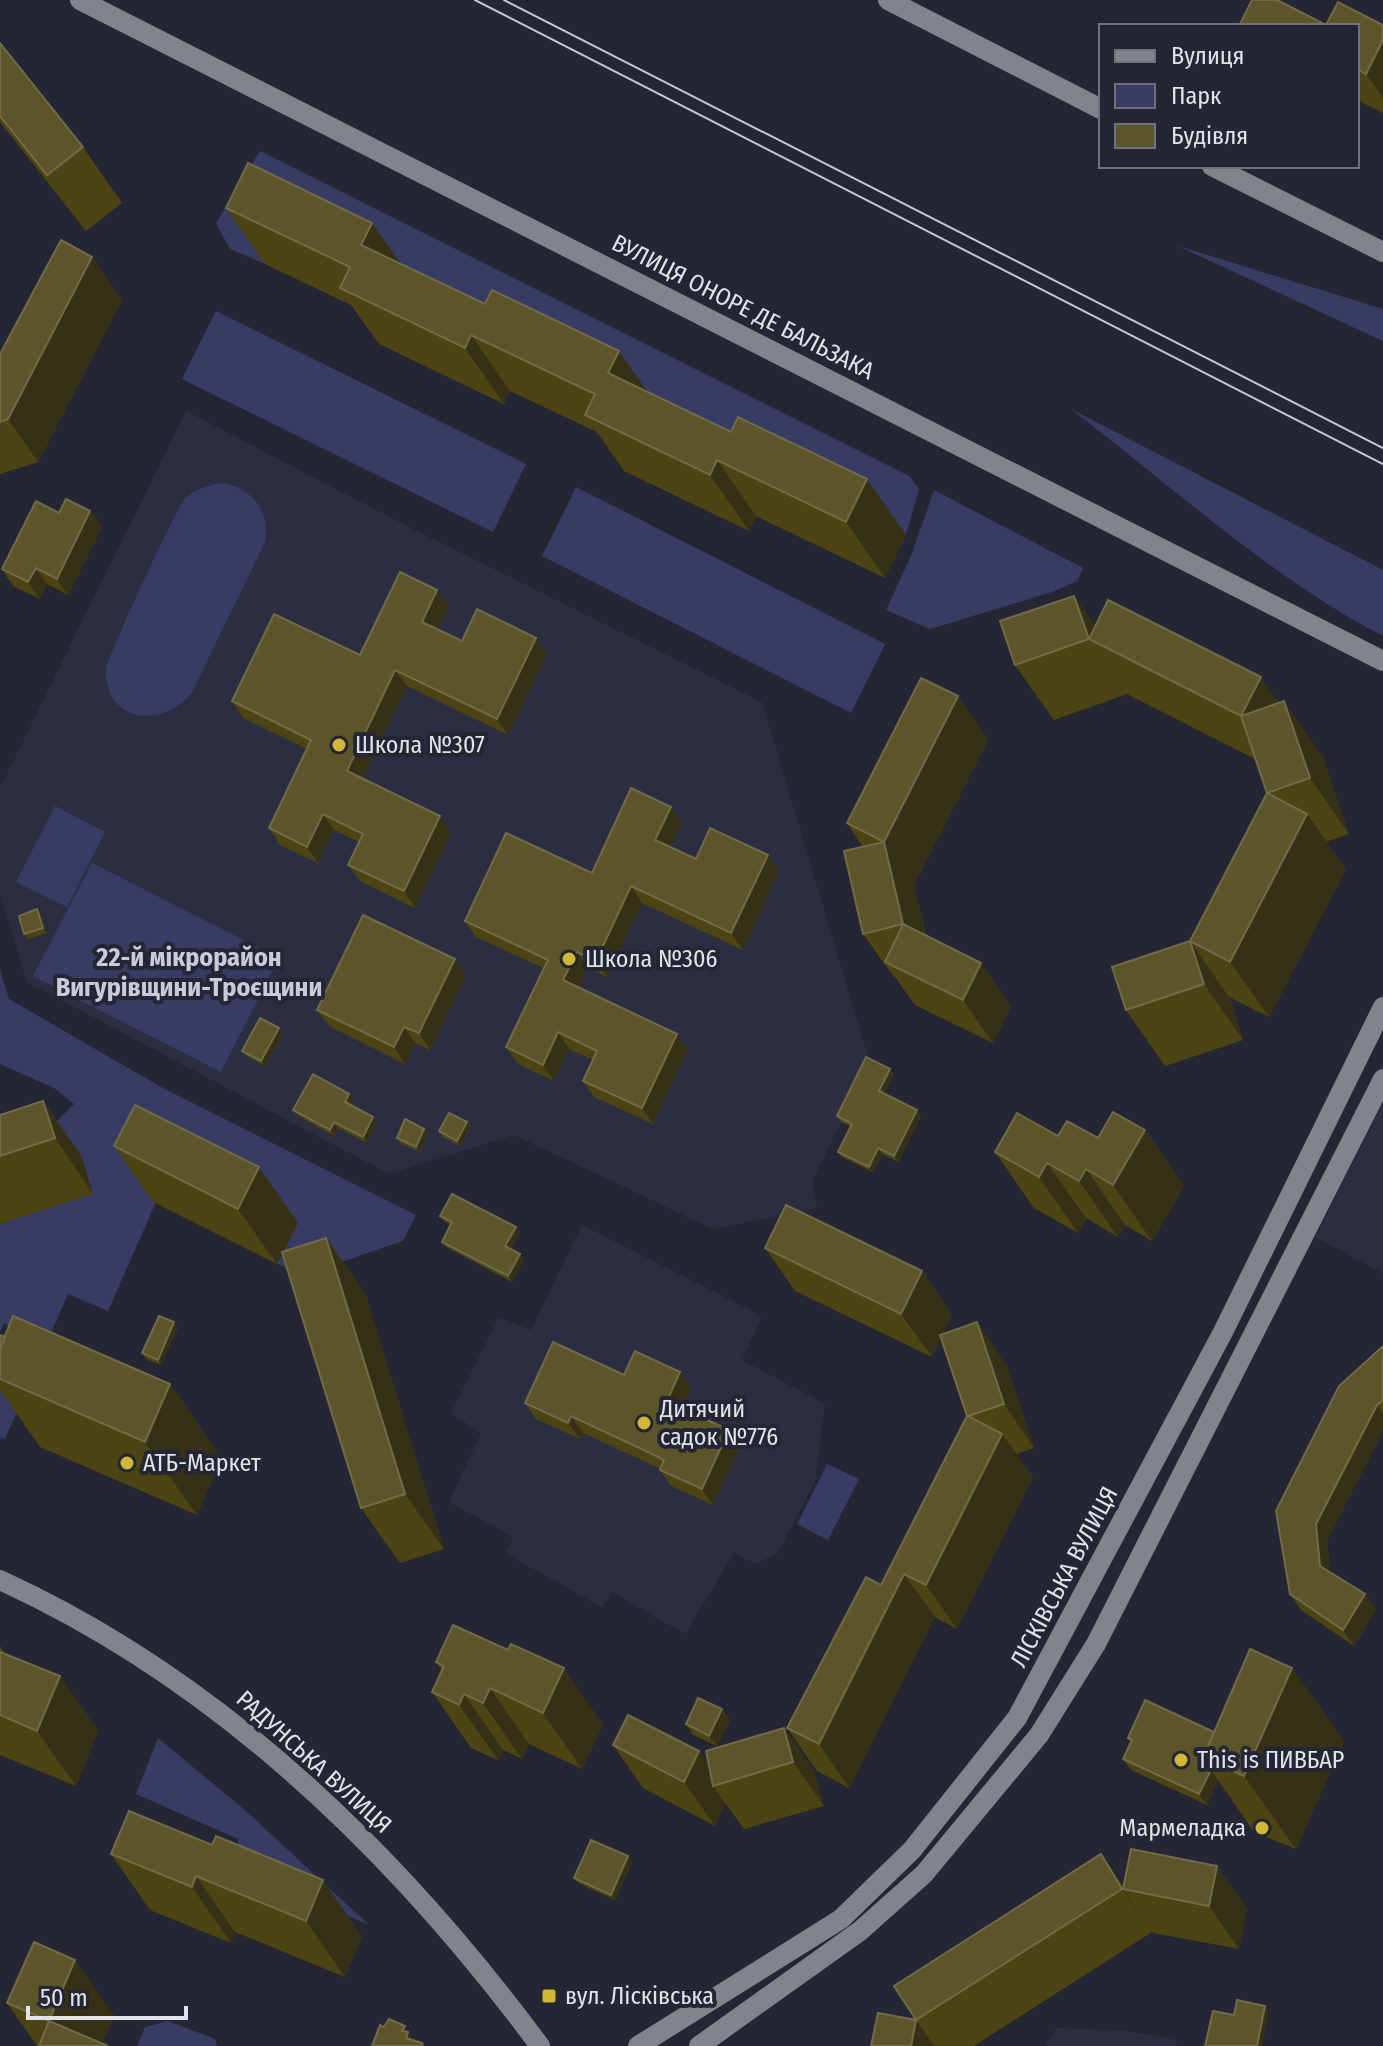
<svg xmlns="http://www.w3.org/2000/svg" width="1383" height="2046" font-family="'Fira Sans Condensed',sans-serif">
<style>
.built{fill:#2b2e40}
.green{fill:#383c65}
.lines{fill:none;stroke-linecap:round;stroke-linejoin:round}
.secondary{stroke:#81838d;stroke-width:20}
.tram{stroke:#c6c7d0;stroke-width:2}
.wall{fill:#4d4413}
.shaded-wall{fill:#363116}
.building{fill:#5d552a;stroke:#726b49;stroke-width:2}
.poi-dot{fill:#d1b736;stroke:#242633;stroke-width:3}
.labels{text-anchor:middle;stroke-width:8;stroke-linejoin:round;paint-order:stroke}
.street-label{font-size:24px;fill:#e1e2eb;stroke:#242633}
.poi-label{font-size:24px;fill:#e1e2eb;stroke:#242633;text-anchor:start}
.neighbourhood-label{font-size:26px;font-weight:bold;fill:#c8cbdc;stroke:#242633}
</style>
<rect width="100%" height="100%" fill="#242633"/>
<g class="built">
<path d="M186,411L415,530L762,702L870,1063L812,1182L817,1208L713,1229L514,1135L389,1174L27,982L0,894V788Z"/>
<path d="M1383,1103V1273L1315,1237Z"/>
<path d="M582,1225L762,1316L742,1360L825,1404L815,1481L778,1553L755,1564L734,1553L685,1634L612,1592L602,1607L506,1554L513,1537L449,1502L481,1433L451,1413L499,1317L531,1330Z"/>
<path d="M1057,2028L1126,2031L1177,2040L1176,2046H1046Z"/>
</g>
<g class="green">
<path d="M260,151L909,476L919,489L906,535L230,249L216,223Z"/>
<path d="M1178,246L1383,309V341Z"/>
<path d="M216,311L526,464L493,532L182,379Z"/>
<path d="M1071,409L1383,570V636C1274,580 1169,484 1071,409Z"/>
<path d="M223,483C253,489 270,511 265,542L192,692C161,731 104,721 106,669C107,657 175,511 184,500C194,489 209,485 223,483Z"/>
<path d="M576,487L885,644L851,713L542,556Z"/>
<path d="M934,490L1083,568L1077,581L1052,592L930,629L886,610L911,556Z"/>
<path d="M55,806L105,832L67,907L16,882Z"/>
<path d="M92,863L279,958L221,1072L33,976Z"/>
<path d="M0,970L9,999L161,1087L416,1215L403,1241L309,1273L277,1264L298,1222L174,1161L108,1311L68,1294L5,1439L0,1438V1373L18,1329L4,1323L0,1332V1224L93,1193L56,1122L74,1104L54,1088L0,1064Z"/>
<path d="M827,1464L859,1479L828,1540L797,1524Z"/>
<path d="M158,1738L247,1812L369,1925L241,1871L238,1839L136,1794Z"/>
<path d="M168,2021L215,2039L217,2046H137L145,2027Z"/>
</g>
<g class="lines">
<g class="secondary">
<path d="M80,0L1383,661"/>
<path d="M888,0L1101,109"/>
<path d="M1212,166L1383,252"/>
<path d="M0,1580C221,1681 397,1853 540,2046"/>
<path d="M638,2046L841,1919L912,1850L1017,1718L1223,1332L1383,1007"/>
<path d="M699,2046L860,1931L924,1874L1039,1735L1096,1644L1383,1079"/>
</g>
<g class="tram">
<path d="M475,0L1383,464"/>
<path d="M504,0L1383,448"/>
</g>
</g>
<g class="wall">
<path d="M1326,25H1383V113L1357,100V26Z"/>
<path d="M0,43L83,147L122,203L86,231L0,122Z"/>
<path d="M226,208L372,223L400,264L485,304L619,351L647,392L731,432L867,479L906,535L885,578L756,516L749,531L624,471L597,432L510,391L504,404L379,344L351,305L265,264Z"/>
<path d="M92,257L122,300L38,462L0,474V354Z"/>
<path d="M90,511L102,527L68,595L47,584L40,599L13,586L2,569L59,513Z"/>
<path d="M437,590L449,606L438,629L462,641L547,654L508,735L407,686L362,779L440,816L451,833L415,908L360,881L348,865L359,842L334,830L318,863L280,845L269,828L307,749L243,718L232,701L360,655Z"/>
<path d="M1074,596L1095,626L1261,677L1279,703L1323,757L1349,834L1326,842L1346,869L1269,1017L1229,997L1243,1040L1165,1066L1126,1010L1190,941L1267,793L1255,759L1127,694L1054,720L1015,665Z"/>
<path d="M988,740L914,885L926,936L1011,1006L993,1043L915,1005L895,977H894L863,934V847L847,823Z"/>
<path d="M682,823L670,847L696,859L779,871L743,950L642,903L607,977L588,968L579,988L677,1034L688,1050L653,1124L594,1097L583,1081L593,1060L569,1049L554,1081L518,1064L506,1047L543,968L476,937L465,921L592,873Z"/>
<path d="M37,909L41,914L47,933L28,939L24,934Z"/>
<path d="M466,976L430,1050L415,1043L405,1064L329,1026L317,1010Z"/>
<path d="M283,1034L265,1066L246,1056L242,1051Z"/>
<path d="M894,1074L884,1094L921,1116L898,1162L882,1154L873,1172L842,1157L838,1152L851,1127L841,1122L837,1116Z"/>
<path d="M353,1100L351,1105L377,1123L367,1143L338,1128L334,1136L297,1115L293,1110Z"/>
<path d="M43,1101L82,1157L93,1194L0,1224V1115Z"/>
<path d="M467,1122L471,1127L460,1146L443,1137L439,1131Z"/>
<path d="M424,1129L428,1134L420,1152L401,1144L397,1138Z"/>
<path d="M1145,1130L1184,1186L1152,1241L1125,1225L1118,1237L1086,1218L1078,1233L1034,1208L995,1152L1058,1136L1098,1138Z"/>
<path d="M114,1146L259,1167L298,1223L284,1251L326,1238L365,1293L444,1549L400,1563L361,1508L282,1254L277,1264L153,1202Z"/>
<path d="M440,1216L516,1227L520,1232L511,1249L520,1254L524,1259L512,1282L446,1247L442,1242L451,1225L444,1221Z"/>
<path d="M765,1248L922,1271L952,1315L943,1334L1007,1366L1034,1448L1016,1454L1033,1477L957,1629L935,1617L849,1788L817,1771L787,1728L881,1585L967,1416L941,1337L932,1357L795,1291Z"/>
<path d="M178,1328L161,1365L146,1359L142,1353Z"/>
<path d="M0,1335L170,1384L221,1458L197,1515L40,1447L0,1390Z"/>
<path d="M1383,1346V1431L1327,1540L1330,1572L1365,1594L1376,1609L1354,1646L1301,1610L1290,1594Z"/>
<path d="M624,1375L691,1388L682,1408L729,1430L740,1446L713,1505L671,1486L659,1468L583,1433L580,1439L536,1419L525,1403Z"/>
<path d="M0,1646L5,1654L60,1676L98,1731L76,1786L0,1755Z"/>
<path d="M436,1662L603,1724L582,1769L529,1744L522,1759L503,1750L498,1760L471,1748L432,1692L442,1671Z"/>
<path d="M1292,1668L1344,1741L1296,1849L1254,1832L1218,1780L1207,1805L1131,1770L1123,1759L1131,1743L1128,1738L1214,1732Z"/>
<path d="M722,1709L730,1720L717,1746L693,1735L686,1724Z"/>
<path d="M784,1728L814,1771L824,1806L744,1829L725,1803L715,1826L643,1788L613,1745L699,1751L709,1765Z"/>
<path d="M212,1845L362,1936L345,1977L235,1932L231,1943L150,1910L111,1854Z"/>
<path d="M628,1856L632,1862L615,1900L578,1883L574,1878Z"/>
<path d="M1217,1866L1247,1909L1239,1949L1153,1933L1149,1926L1152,1932L974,2046H871L916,2020L1124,1885Z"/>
<path d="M7,2003L114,2015L102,2044L108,2046H37Z"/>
</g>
<g class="shaded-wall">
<path d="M1383,40V98L1366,74Z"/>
<path d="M372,223L411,278L361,245Z"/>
<path d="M92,257L122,300L38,462L8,419Z"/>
<path d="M471,335L510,391L504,404L465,348Z"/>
<path d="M619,351L658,407L608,373Z"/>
<path d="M717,460L756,516L749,531L710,475Z"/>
<path d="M867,479L906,535L885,578L846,522Z"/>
<path d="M90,511L102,527L68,595L57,579Z"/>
<path d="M36,568L47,584L40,599L28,582Z"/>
<path d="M437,590L449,606L433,638L422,622Z"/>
<path d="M1074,596L1112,651L1089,639Z"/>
<path d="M536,638L547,654L508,735L497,719Z"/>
<path d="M395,670L407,686L358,788L347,771Z"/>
<path d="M1261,677L1291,720L1284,701L1323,757L1349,834L1310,778L1241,716Z"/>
<path d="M958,696L988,740L914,885L933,968L903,924L884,842Z"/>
<path d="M671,807L682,823L666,856L655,840Z"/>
<path d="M323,814L334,830L318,863L307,847Z"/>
<path d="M1307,814L1346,869L1269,1017L1230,962Z"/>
<path d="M440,816L451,833L415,908L404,891Z"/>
<path d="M768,855L779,871L743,950L731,933Z"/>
<path d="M631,886L642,903L607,977L596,961Z"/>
<path d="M37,909L41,914L47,933L43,928Z"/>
<path d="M1190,941L1229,997L1243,1040L1204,984Z"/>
<path d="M577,952L588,968L575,996L563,980Z"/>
<path d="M455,959L466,976L430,1050L419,1033Z"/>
<path d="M981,963L1011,1006L993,1043L963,1000Z"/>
<path d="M404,1027L415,1043L405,1064L394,1047Z"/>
<path d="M279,1028L283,1034L265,1066L261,1061Z"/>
<path d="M558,1032L569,1049L554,1081L543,1065Z"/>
<path d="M677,1034L688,1050L653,1124L642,1108Z"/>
<path d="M890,1069L894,1074L883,1097L879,1091Z"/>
<path d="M349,1094L353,1100L349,1107L345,1102Z"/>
<path d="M43,1101L82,1157L93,1194L55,1138Z"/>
<path d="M917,1110L921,1116L898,1162L894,1156Z"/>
<path d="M373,1117L377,1123L367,1143L363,1137Z"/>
<path d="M334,1122L338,1128L334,1136L330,1130Z"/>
<path d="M467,1122L471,1127L460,1146L457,1141Z"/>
<path d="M424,1129L428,1134L420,1152L416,1147Z"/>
<path d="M1145,1130L1184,1186L1152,1241L1113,1185Z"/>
<path d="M878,1148L882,1154L873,1172L869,1167Z"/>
<path d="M1047,1163L1086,1218L1078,1233L1039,1177Z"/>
<path d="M259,1167L298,1223L277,1264L238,1209Z"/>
<path d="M1086,1169L1125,1225L1118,1237L1079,1181Z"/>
<path d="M516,1227L520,1232L509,1252L505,1246Z"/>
<path d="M326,1238L365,1293L444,1549L405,1494Z"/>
<path d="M520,1254L524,1259L512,1282L508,1276Z"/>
<path d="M922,1271L952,1315L932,1357L901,1314Z"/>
<path d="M174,1322L178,1328L161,1365L158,1360Z"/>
<path d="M977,1322L1007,1366L1034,1448L1004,1404Z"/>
<path d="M680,1372L691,1388L678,1417L667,1401Z"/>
<path d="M170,1384L221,1458L197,1515L145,1442Z"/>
<path d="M1377,1405L1383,1414V1431L1327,1540L1331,1582L1320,1566L1316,1524Z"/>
<path d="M571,1416L583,1433L580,1439L568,1423Z"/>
<path d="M729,1430L740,1446L713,1505L702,1489Z"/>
<path d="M1002,1434L1033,1477L957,1629L926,1585Z"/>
<path d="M904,1574L935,1617L849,1788L819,1744Z"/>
<path d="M1365,1594L1376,1609L1354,1646L1343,1630Z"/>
<path d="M564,1668L603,1724L582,1769L543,1713Z"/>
<path d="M1292,1668L1344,1741L1296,1849L1244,1776Z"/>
<path d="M60,1676L98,1731L76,1786L37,1731Z"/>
<path d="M490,1688L529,1744L522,1759L483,1703Z"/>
<path d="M464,1694L503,1750L498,1760L459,1705Z"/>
<path d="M722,1709L730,1720L717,1746L709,1736Z"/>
<path d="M784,1728L814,1771L824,1806L793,1762Z"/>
<path d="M699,1751L722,1783L713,1786L725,1803L715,1826L684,1782Z"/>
<path d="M1211,1770L1218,1780L1207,1805L1199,1794Z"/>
<path d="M1101,1854L1127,1890L1123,1889L1152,1932L1122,1889Z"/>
<path d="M628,1856L632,1862L615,1900L611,1895Z"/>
<path d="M1217,1866L1247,1909L1239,1949L1209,1906Z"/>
<path d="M196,1876L235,1932L231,1943L192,1887Z"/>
<path d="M323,1880L362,1936L345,1977L306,1921Z"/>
<path d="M75,1960L114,2015L101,2046L49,2021Z"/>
<path d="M1265,2006L1269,2011L1262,2046H1257Z"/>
<path d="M916,2020L934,2046H911Z"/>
<path d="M405,2026L416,2043L412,2046L402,2031Z"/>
</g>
<g class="building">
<path d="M1252,0H1277L1326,25L1338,2L1383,25V40L1366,74L1357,69V26H1239Z"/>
<path d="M0,43L83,147L47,175L0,116Z"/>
<path d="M248,163L372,223L361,245L485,304L492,290L619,351L608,373L731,432L738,417L867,479L846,522L717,460L710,475L585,415L595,394L471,335L465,348L340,288L350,267L226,208Z"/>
<path d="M61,240L92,257L8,419L0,422V354Z"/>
<path d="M66,499L90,511L57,579L36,568L28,582L2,569L36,501L59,513Z"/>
<path d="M400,572L437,590L422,622L462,641L477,609L536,638L497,719L395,670L347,771L440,816L404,891L348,865L363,834L323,814L307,847L269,828L311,740L232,701L274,614L360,655Z"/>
<path d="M1074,596L1089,639L1015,665L1000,621Z"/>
<path d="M1108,600L1261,677L1241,716L1089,639Z"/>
<path d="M921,678L958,696L884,842L847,823Z"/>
<path d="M1284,701L1310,778L1267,793L1241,716Z"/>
<path d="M631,788L671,807L655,840L696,859L710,828L768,855L731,933L631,886L596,961L577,952L563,980L677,1034L642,1108L583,1081L597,1051L558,1032L543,1065L506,1047L548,960L465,921L506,833L592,873Z"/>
<path d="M1267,793L1307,814L1230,962L1190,941Z"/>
<path d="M884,842L903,924L863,934L844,851Z"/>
<path d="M37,909L43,928L24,934L19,916Z"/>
<path d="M363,915L455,959L419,1033L404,1027L394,1047L317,1010Z"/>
<path d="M903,924L981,963L963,1000L885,962Z"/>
<path d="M1190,941L1204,984L1126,1010L1112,967Z"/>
<path d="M260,1018L279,1028L261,1061L242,1051Z"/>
<path d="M866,1057L890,1069L879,1091L917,1110L894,1156L878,1148L869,1167L838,1152L852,1124L837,1116Z"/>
<path d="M313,1074L349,1094L345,1102L373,1117L363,1137L334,1122L330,1130L293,1110Z"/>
<path d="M43,1101L55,1138L0,1156V1115Z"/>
<path d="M135,1105L259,1167L238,1209L114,1146Z"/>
<path d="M1113,1112L1145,1130L1113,1185L1086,1169L1079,1181L1047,1163L1039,1177L995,1152L1017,1113L1058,1136L1067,1121L1098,1138Z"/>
<path d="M449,1113L467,1122L457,1141L439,1131Z"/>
<path d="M405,1119L424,1129L416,1147L397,1138Z"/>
<path d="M452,1194L516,1227L505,1246L520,1254L508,1276L442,1242L452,1222L440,1216Z"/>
<path d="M786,1205L922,1271L901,1314L765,1248Z"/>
<path d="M326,1238L405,1494L361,1508L282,1252Z"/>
<path d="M13,1316L170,1384L145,1442L0,1379V1348Z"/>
<path d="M159,1316L174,1322L158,1360L142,1353Z"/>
<path d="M977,1322L1004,1404L968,1416L1002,1434L926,1585L904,1574L819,1744L787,1728L866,1577L881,1585L967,1416L940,1335Z"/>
<path d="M0,1335L5,1337L0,1348Z"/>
<path d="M553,1342L624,1375L635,1351L680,1372L667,1401L729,1430L702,1489L660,1470L664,1460L648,1452L571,1416L568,1423L525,1403Z"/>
<path d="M1383,1346V1400L1377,1405L1316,1524L1320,1566L1365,1594L1343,1630L1290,1594L1276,1511L1339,1386Z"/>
<path d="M453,1625L508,1650L511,1644L564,1668L543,1713L490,1688L483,1703L464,1694L459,1705L432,1692L444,1666L436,1662Z"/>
<path d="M1250,1649L1292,1668L1244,1776L1203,1758Z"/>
<path d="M0,1652L60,1676L37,1731L0,1715Z"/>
<path d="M698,1698L722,1709L709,1736L686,1724Z"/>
<path d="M1145,1700L1214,1732L1203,1758L1211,1770L1199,1794L1123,1759L1132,1740L1128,1738Z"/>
<path d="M628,1715L699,1751L684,1782L613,1745Z"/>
<path d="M784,1728L793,1762L713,1786L706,1751Z"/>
<path d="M129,1811L212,1845L216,1836L323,1880L306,1921L196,1876L192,1887L111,1854Z"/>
<path d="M591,1840L628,1856L611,1895L574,1878Z"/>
<path d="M1131,1849L1217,1866L1209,1906L1123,1889Z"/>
<path d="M1101,1854L1122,1889L916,2020L911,2046H871L878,2013L916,2020L894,1986Z"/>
<path d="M34,1942L75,1960L49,2021L7,2003Z"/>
<path d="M1237,2000L1265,2006L1257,2046H1205L1213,2011L1234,2015Z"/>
<path d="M389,2019L405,2026L402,2031L408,2032L406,2038L422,2043L423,2046H372L380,2025L384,2027Z"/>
<path d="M49,2021L108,2046H39Z"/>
</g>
<g class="poi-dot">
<circle cx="339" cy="745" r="8"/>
<circle cx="569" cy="959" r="8"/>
<circle cx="644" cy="1423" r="8"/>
<circle cx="127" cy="1463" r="8"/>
<circle cx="1181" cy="1760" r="8"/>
<circle cx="1262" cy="1828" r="8"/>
<rect x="541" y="1988" width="16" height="16" rx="4"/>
</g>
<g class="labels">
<g class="street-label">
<text transform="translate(743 307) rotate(27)" y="8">ВУЛИЦЯ ОНОРЕ ДЕ БАЛЬЗАКА</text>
<text transform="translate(1064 1577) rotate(-62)" y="8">ЛІСКІВСЬКА ВУЛИЦЯ</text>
<text transform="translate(314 1762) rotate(42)" y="8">РАДУНСЬКА ВУЛИЦЯ</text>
</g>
<g class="poi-label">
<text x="355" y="753">Школа №307</text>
<text x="585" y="967">Школа №306</text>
<text x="660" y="1417">Дитячий<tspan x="660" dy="28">садок №776</tspan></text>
<text x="143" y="1471">АТБ-Маркет</text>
<text x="1197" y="1768">This is ПИВБАР</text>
<text x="1246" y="1836" text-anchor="end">Мармеладка</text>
<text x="565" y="2004">вул. Лісківська</text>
</g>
<g class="neighbourhood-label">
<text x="189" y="966">22-й мікрорайон<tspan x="189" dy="30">Вигурівщини-Троєщини</tspan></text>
</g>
</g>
<rect x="1099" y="24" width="260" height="144" fill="#242633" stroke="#70717d" stroke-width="2"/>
<rect x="1115" y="50" width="40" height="12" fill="#81838d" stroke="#70717d" stroke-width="2"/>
<text x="1171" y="64" font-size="24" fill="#e1e2eb">Вулиця</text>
<rect x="1115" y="84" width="40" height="24" fill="#383c65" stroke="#70717d" stroke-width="2"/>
<text x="1171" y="104" font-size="24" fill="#e1e2eb">Парк</text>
<rect x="1115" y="124" width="40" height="24" fill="#5d552a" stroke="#70717d" stroke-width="2"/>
<text x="1171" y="144" font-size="24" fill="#e1e2eb">Будівля</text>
<path d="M28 2006v12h158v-12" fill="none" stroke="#e1e2eb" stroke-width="4"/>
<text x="40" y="2006" font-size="24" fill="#e1e2eb" stroke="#242633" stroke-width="6" paint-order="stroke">50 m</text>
</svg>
